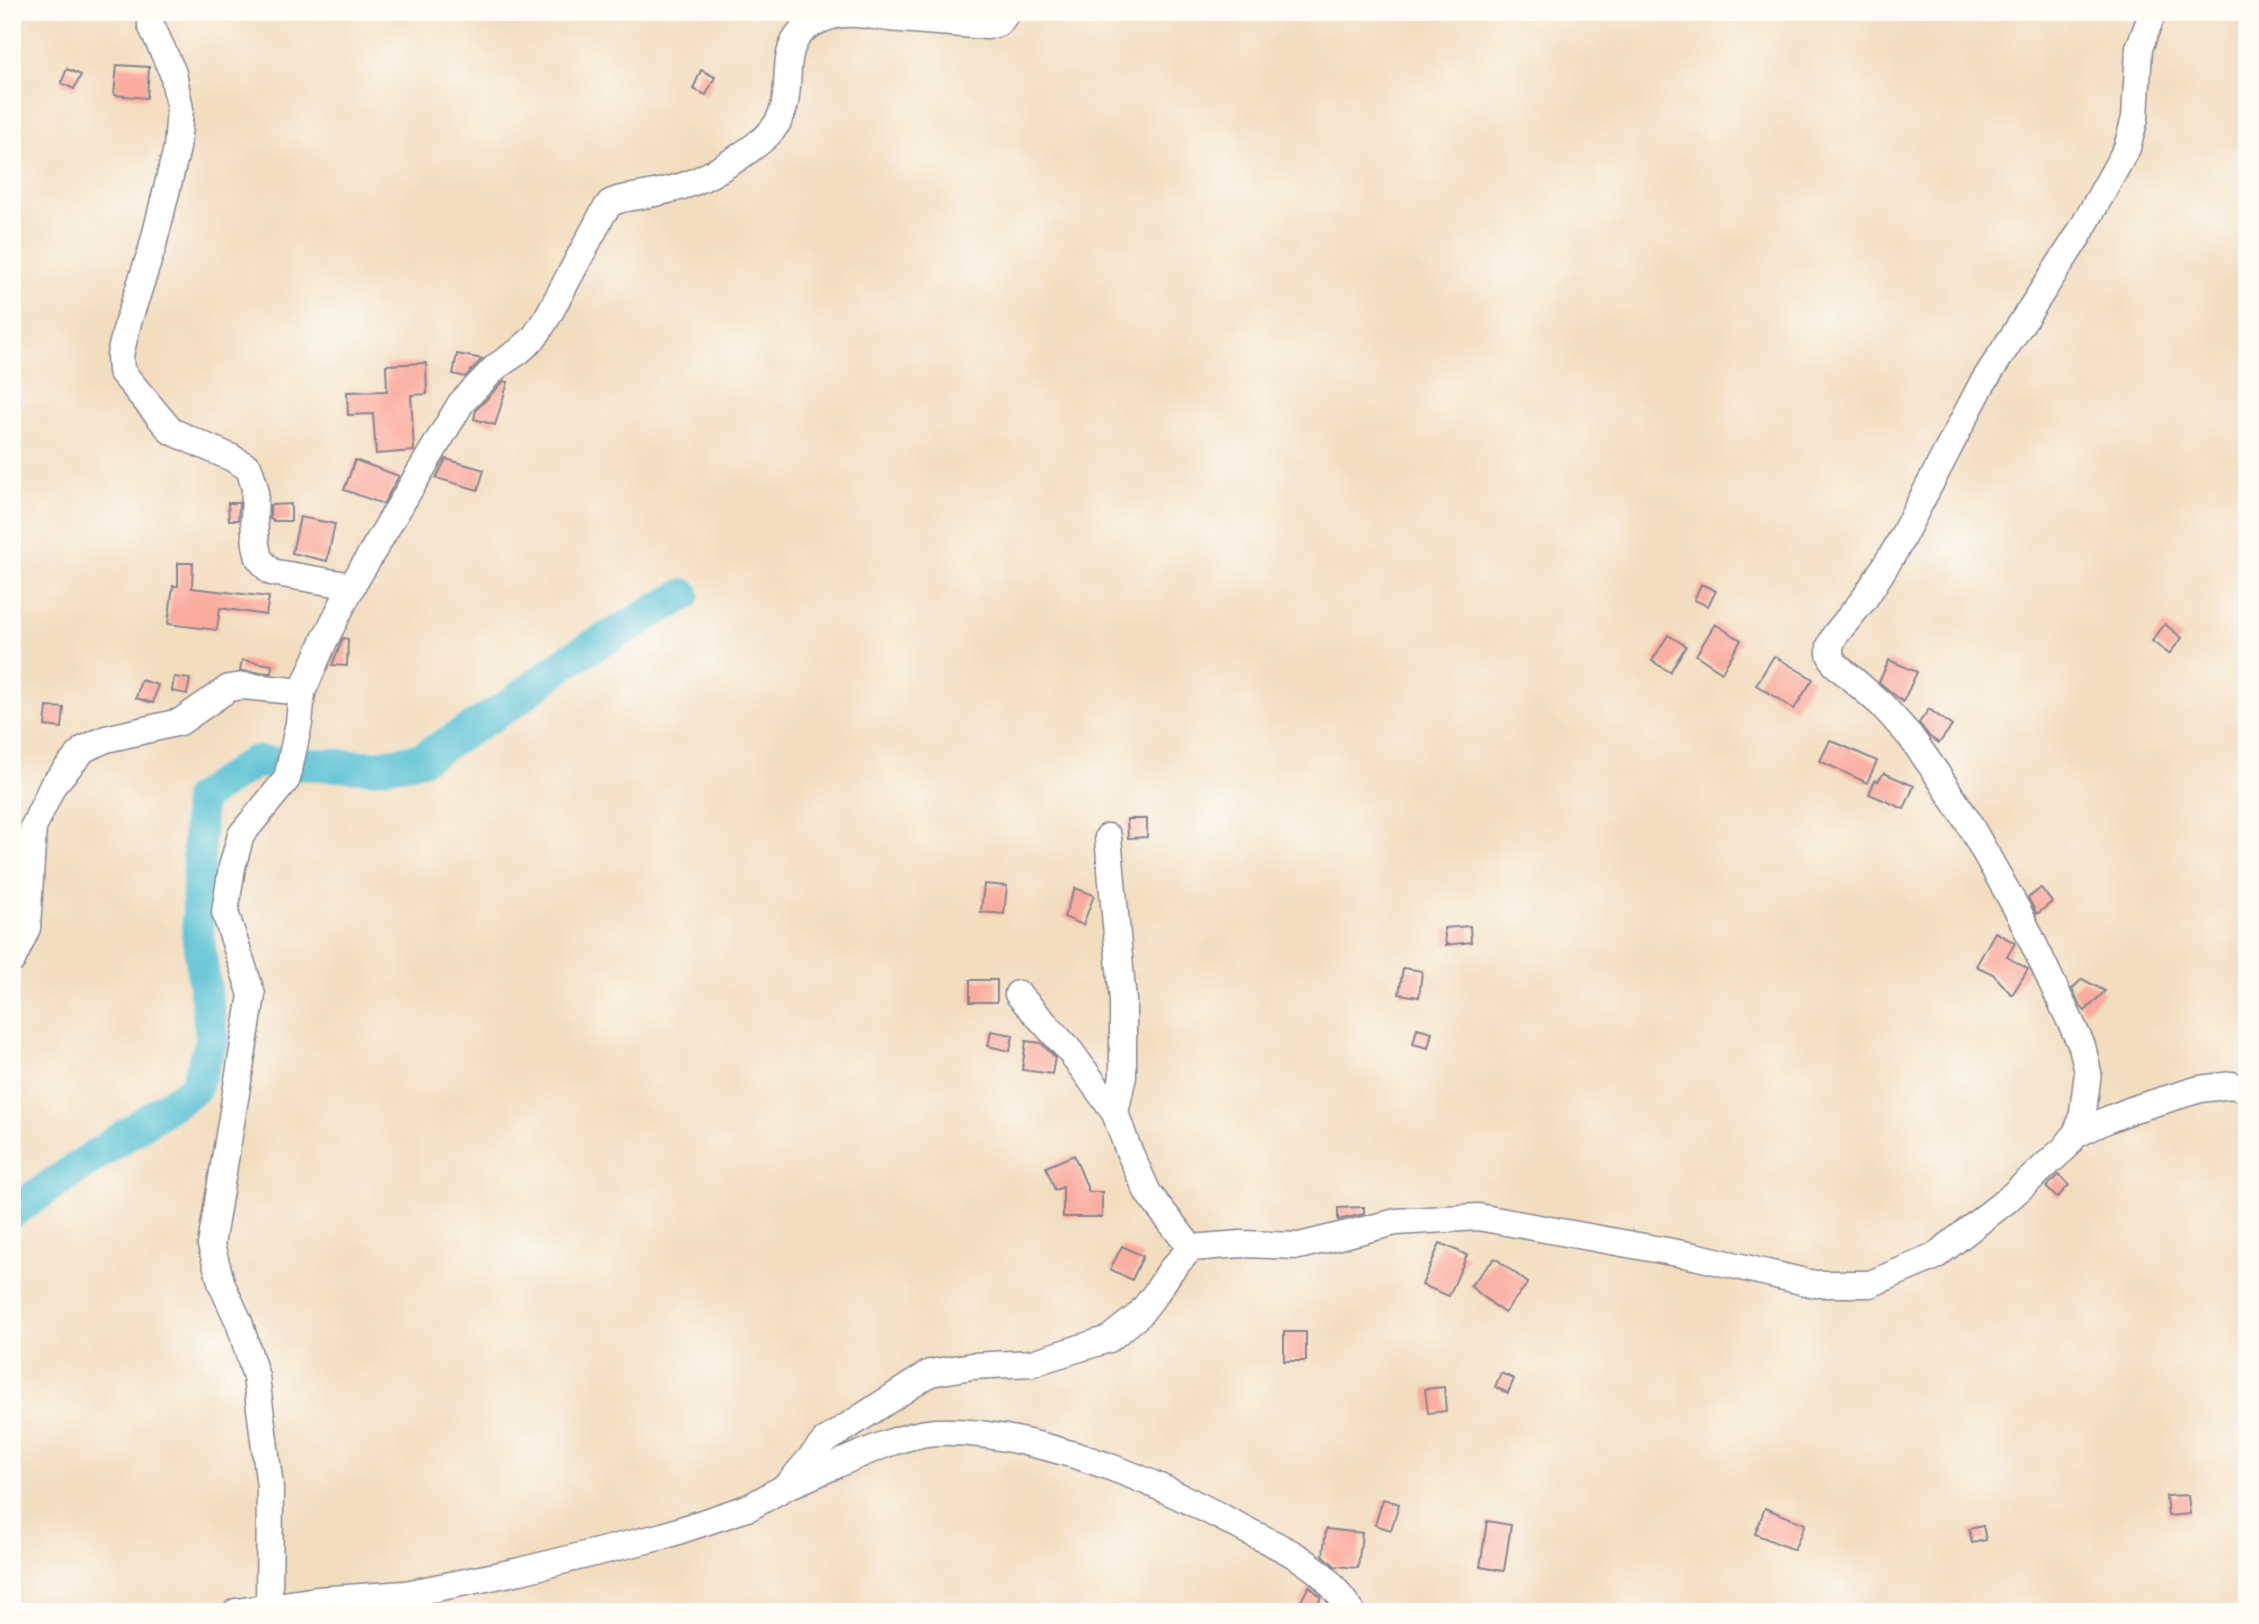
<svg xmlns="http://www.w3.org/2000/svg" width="2259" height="1624" font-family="'Indie Flower',sans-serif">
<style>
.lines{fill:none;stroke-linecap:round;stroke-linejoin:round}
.river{stroke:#55bfd2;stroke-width:33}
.building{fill:#faac9e}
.minor-casing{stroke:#87868e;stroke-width:29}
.minor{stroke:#fff;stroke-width:26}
</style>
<rect width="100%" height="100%" fill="#fdfcf7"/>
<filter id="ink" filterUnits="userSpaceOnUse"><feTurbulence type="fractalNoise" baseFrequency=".0143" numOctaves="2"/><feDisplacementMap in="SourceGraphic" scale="14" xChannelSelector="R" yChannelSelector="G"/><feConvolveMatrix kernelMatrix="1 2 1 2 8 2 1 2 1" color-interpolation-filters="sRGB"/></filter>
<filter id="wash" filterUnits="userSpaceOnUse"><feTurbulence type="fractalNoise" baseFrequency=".00686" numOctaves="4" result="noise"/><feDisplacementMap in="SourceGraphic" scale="28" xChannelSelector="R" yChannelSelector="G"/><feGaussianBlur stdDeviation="1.57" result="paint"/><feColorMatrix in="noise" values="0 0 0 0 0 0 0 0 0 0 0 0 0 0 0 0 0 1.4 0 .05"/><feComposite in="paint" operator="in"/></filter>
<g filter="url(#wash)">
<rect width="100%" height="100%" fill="#f3ddbf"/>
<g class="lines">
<path class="river" d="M12,1212L195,1088L212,1040L198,936L199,799L254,762L374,767L421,759L508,706L573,657L684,595"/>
</g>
<g id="blocks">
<g class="building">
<path d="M117,65L149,67L147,98L114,95Z"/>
<path d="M67,69L81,75L74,89L61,83Z"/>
<path d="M701,70L715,77L706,95L693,89Z"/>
<path d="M457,354L482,359L465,377L453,374Z"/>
<path d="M426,363L427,394L411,395L414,451L376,454L373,414L348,415L347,392L387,391L386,365Z"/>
<path d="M504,381L508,382L495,425L474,419L476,410Z"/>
<path d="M446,459L484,470L478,490L436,478Z"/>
<path d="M355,460L399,476L383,504L344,490Z"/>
<path d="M228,503H239L238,520H229Z"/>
<path d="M291,504V521H273V519H270V505Z"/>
<path d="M300,517L335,524L327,561L292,553Z"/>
<path d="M178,563H193L192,588L269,597L266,615L220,608L217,630L168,624L173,586H178Z"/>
<path d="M1701,584L1716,591L1708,606L1694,600Z"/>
<path d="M1715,624L1741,640L1722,672L1696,655Z"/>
<path d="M2165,624L2182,638L2169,654L2152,641Z"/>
<path d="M1668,635L1686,646L1670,672L1652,661Z"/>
<path d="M343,638L348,639L347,666L332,665Z"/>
<path d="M1774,656L1813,679L1794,709L1756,685Z"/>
<path d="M242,660L272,665L271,673L240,671Z"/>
<path d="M1889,660L1917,672L1903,702L1879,682Z"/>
<path d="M174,677L190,679L187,694L172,691Z"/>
<path d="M141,680L158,685L153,703L136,698Z"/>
<path d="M47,707L64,708L62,728L45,726Z"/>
<path d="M1929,709L1952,726L1939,743L1930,737L1919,723Z"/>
<path d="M1830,740L1877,761L1867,783L1820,761Z"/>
<path d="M1884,773L1914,786L1904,809L1869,794L1875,780L1878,781Z"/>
<path d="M1127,819H1147V837L1128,838Z"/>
<path d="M984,884L1007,886L1004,914L981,912Z"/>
<path d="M1075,888L1094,895L1083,925L1064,917Z"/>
<path d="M2041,888L2052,902L2037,914L2028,898Z"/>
<path d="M1470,926L1471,942L1446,945L1444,928Z"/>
<path d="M1995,932L2015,943L2007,957L2028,969L2012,995L1993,974L1976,966Z"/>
<path d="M1403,968L1422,971L1419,997L1399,994Z"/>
<path d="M2082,979L2105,991L2085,1011L2081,1007L2072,989Z"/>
<rect x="970" y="980" width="27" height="22"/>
<path d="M1417,1028L1432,1032L1428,1048L1413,1044Z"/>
<path d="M991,1031L1013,1035L1010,1051L988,1046Z"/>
<path d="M1026,1041L1041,1043L1055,1057L1052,1074L1022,1070Z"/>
<path d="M1074,1155L1089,1192H1102V1217H1063V1187L1055,1190L1046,1167Z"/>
<path d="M2059,1175L2069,1185L2057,1198L2046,1187Z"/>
<path d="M1364,1207V1214L1338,1220V1208Z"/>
<path d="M1440,1243L1467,1255L1449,1296L1422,1285Z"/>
<path d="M1122,1246L1143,1256L1132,1280L1110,1269Z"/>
<path d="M1495,1258L1528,1283L1504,1313L1470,1286Z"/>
<rect x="1284" y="1332" width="22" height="29"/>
<path d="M1501,1373L1514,1379L1508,1393L1495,1387Z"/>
<path d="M1444,1387L1446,1411L1428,1413L1425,1389Z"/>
<path d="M2188,1495L2190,1514L2168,1516L2166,1496Z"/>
<path d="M1383,1499L1399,1504L1391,1530L1375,1525Z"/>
<path d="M1765,1508L1805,1524L1794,1550L1755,1534Z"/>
<path d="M1487,1521L1511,1525L1504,1571L1480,1567Z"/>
<path d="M1983,1526L1986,1540L1972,1543L1969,1529Z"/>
<path d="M1326,1529L1362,1533L1358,1568L1335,1566L1323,1555Z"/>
<path d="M1309,1586L1321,1597L1314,1612L1299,1605Z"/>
</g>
</g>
</g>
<g filter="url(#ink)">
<use href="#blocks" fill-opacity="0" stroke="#87868e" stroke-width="2"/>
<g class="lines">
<defs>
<g id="minor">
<path d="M151,25L173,73L180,109L177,148L152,249L128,322L120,355L121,371L171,431L232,458L249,468L255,488L254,520L256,545L259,558L271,572L352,586"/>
<path d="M1108,837L1123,1001V1076L1115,1113"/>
<path d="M12,960L27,928L33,828L53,785L84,749L106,739L180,722L229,688L243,686L302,692"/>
<path d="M1018,994L1070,1051L1115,1113L1128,1149L1148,1193L1191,1248"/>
<path d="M2075,1135L2109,1119L2134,1109L2200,1089L2232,1085L2247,1090"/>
<path d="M792,1484C832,1468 895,1434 937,1432C963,1431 990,1435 1016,1440C1102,1458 1167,1488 1244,1529C1271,1543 1299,1554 1322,1575C1333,1585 1343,1600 1352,1612"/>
<path d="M269,1607L270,1487L256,1377L239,1322L222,1285L211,1245L252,995L225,912L232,867L241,835L287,779L299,723L302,692L325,639L352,586L461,403L497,366L518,352L534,338L548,316L603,213L610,203L621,199C645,195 671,191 694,182C714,174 760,146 773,129C805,90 762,35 832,16C850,11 872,16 890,18C922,21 954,23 986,26L999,23L1007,12"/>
<path d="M236,1612L317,1600L406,1594L520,1571L663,1536L750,1507L787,1486L825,1441L930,1373L972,1366L1032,1363L1109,1339L1139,1315L1156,1293L1171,1270L1191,1248L1240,1244L1299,1246L1396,1222L1478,1217L1694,1256L1814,1284H1870L1934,1257L2007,1200L2065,1148L2075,1135L2082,1120L2088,1072L2082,1046L2019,913L1967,820L1935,771L1910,736L1882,705L1835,664L1830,654V646L1835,635L1865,598L1896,549L1982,384L2078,236L2127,148L2135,118L2139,48L2153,12"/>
</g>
</defs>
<use href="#minor" class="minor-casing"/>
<use href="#minor" class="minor"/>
</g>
</g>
<rect width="2259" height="1624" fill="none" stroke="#fdfcf7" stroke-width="42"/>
</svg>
